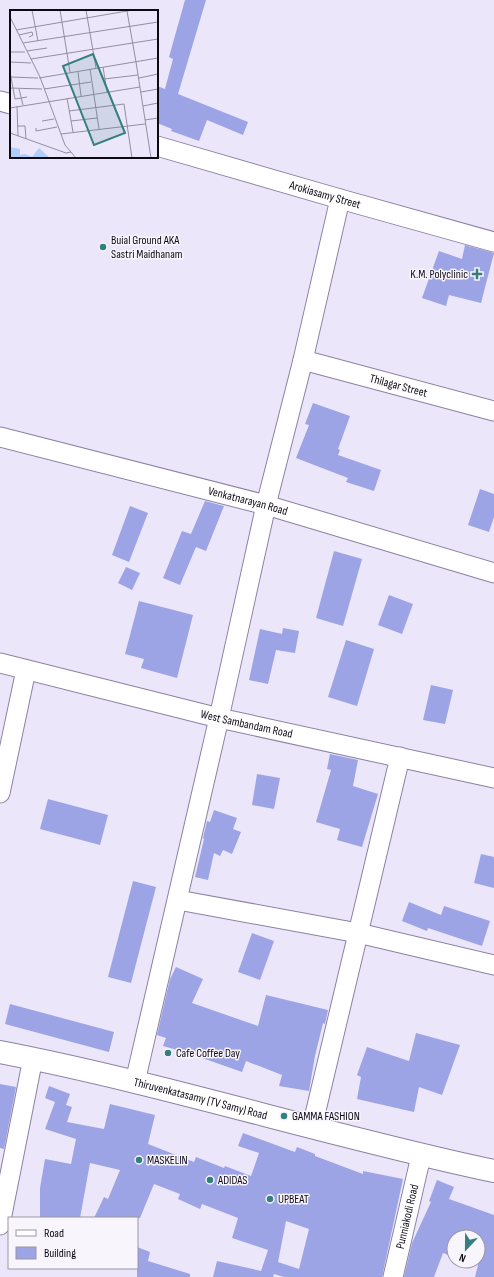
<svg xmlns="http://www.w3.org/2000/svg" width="494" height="1277" font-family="'Sofia Sans Condensed',sans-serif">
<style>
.building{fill:#9ca4e5;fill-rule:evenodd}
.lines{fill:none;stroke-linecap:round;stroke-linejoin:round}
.minor-casing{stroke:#8c82a3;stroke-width:21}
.major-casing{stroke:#8c82a3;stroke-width:24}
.minor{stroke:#fff;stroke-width:19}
.major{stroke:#fff;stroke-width:22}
.poi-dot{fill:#367f7f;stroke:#f8f5fd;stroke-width:1.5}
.labels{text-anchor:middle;stroke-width:3;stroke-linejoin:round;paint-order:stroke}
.street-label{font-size:12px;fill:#0e0a15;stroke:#f8f5fd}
.poi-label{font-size:12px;fill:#0e0a15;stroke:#f8f5fd;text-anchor:start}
.inset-road{fill:none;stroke:#938e9f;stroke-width:1}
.view{fill:#367f7f;fill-opacity:0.15;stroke:#367f7f;stroke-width:2}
.inset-edge{fill:none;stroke:#0e0a15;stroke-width:2}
</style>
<rect width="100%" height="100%" fill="#ece6fb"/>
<g class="building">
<path d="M185,0H206L178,94L248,122L243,135L207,120L199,141L171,131L172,129L157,123V86L165,89L173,59L169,57Z"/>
<path d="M465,245L494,253L481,303L449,295L446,306L422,298L439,251L462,259Z"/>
<path d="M313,403L350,416L338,449L340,450L338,455L381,470L374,491L346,482L348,478L296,458L309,425L305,424Z"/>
<path d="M480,489L494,494V517L489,532L468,525Z"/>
<path d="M205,501L224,506L206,551L196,547L180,585L163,578L182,531L191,534Z"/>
<path d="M130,506L148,513L129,562L112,555Z"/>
<path d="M334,551L362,559L343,626L316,618Z"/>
<path d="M126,567L140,573L132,590L118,583Z"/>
<path d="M389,595L413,604L402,634L378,625Z"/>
<path d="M139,601L193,615L177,678L141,668L144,659L125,654Z"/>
<path d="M283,628L299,631L295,653L276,650L268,684L249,680L260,629L282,634Z"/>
<path d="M346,640L374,649L357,706L328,697Z"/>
<path d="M431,685L453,690L445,724L423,720Z"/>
<path d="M330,754L358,760L353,786L378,794L362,847L337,840L340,829L316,822L331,770L327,769Z"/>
<path d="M257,774L280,778L274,809L252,805Z"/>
<path d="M48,799L108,815L100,845L40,829Z"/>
<path d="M214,810L237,818L233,829L241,832L232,854L223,850L220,856L214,853L208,880L195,877L204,839L203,838L206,825L207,821L210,822Z"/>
<path d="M481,854L494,857V888L474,883Z"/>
<path d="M133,881L156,887L131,983L108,977Z"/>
<path d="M409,902L441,915L444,906L490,921L482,946L428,928L427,931L402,921Z"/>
<path d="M252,933L274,941L260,980L238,972Z"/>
<path d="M176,967L203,979L192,1003L258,1026L266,995L328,1010L325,1024L323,1023L315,1056L309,1091L279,1086L282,1075L246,1061L242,1072L188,1053L163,1046L166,1038L157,1035L170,979Z"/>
<path d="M10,1004L114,1032L109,1052L5,1024Z"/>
<path d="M416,1033L460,1045L442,1095L419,1087L414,1112L357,1099L361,1077L357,1075L367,1047L409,1061Z"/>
<path d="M0,1084L16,1087L4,1149L0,1148Z"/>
<path d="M49,1086L70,1094L66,1105L72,1107L67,1122L104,1129L110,1104L155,1115L148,1144L194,1162L196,1157L224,1168L225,1166L251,1176L259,1153L238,1146L243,1133L295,1152L297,1147L315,1154V1156L363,1174V1171L403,1179L382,1277H284L274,1274L273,1277H213L217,1261L261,1271L268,1250L232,1238L238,1218L202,1204L200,1209L178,1199L180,1194L154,1184L140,1218H94L104,1197L108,1199L120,1170L90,1163L80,1218H40V1188L45,1159L71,1164L76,1139L45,1129L55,1102L45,1098ZM286,1221L309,1229L299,1269L278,1262Z"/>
<path d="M437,1180L454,1187L449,1199L494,1215V1277H475L478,1265V1237H454V1257L443,1253L434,1277H404L412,1243L431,1202L429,1201Z"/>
<path d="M137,1247L150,1252L148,1261L190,1274V1277H137Z"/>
</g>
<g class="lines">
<defs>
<g id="minor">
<path d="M0,101L11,104"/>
<path id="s1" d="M157,146L340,199L494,242"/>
<path id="s2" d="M303,360L494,411"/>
<path id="s3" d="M0,437L266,505L494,573"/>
<path id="s4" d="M0,663L219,718L494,778"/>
<path d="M0,793L26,670"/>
<path d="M178,900L358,933L494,965"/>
<path d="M135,1082L219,718L266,505L303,360L340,199"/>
<path d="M312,1127L400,757"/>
<path d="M0,1225L33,1058"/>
<path id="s5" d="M393,1277L421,1156"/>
</g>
<g id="major">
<path id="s6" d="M0,1052C166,1084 328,1136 494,1171"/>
</g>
</defs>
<use href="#minor" class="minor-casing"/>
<use href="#major" class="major-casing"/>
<use href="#minor" class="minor"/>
<use href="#major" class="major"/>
</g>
<g class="poi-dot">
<circle cx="103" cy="247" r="4"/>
<path d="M475 268h4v4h4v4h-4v4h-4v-4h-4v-4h4z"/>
<circle cx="168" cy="1053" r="4"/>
<circle cx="284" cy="1116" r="4"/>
<circle cx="139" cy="1160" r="4"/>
<circle cx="210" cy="1180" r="4"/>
<circle cx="270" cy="1199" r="4"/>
</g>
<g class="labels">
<g class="street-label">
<text dy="4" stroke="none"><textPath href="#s1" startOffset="175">Arokiasamy Street</textPath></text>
<text dy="4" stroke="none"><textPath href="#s2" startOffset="99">Thilagar Street</textPath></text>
<text dy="4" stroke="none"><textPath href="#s3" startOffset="256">Venkatnarayan Road</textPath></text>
<text dy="4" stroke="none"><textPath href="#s4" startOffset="254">West Sambandam Road</textPath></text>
<text dy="4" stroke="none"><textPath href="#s6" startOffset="206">Thiruvenkatasamy (TV Samy) Road</textPath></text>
<text dy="4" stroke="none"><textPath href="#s5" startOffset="62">Punniakodi Road</textPath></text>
</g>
<g class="poi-label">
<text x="111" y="244">Buial Ground AKA<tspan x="111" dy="14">Sastri Maidhanam</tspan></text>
<text x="468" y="278" text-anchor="end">K.M. Polyclinic</text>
<text x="176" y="1057">Cafe Coffee Day</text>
<text x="292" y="1120">GAMMA FASHION</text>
<text x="147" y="1164">MASKELIN</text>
<text x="218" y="1184">ADIDAS</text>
<text x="278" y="1203">UPBEAT</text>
</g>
</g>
<g transform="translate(10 10)">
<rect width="148" height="148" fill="#ece6fb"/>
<path d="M0,137L10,139V145L15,144L22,147L29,138L40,148H0Z" fill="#aecffe"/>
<path class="inset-road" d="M22,0L28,31M50,0L60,62M76,0L86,58M117,1L126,52M0,7L30,67L55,135L66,148M6,20L123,0M9,25L22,22L23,25L19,27M13,33L148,12M17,41L37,38M0,42H15M21,49L148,29M0,52L21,53M126,52L141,148M93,57L97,82M80,59L89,119M0,62L5,89L17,87M68,62L71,86M0,67L28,68M29,68L148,48M129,68L148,64M94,69L128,65M0,78L32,79M9,79L13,95M34,79L81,72M131,82L148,79M57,88L63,122M7,96L8,126M133,96L148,93M0,98L130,77M59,101L114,94L122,148M135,110L148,108M32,111L44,109M61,111L87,108M7,116H15L16,129M26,118V121L47,117M0,123L56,143L61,142M51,124L135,114"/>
<path class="view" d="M83,44L115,123L84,135L53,56Z"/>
<rect width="148" height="148" class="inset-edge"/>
</g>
<rect x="8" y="1217" width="130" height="52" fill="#f8f5fd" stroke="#9a97a0"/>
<rect x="16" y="1230" width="20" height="6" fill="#ffffff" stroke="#9a97a0"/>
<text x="44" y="1237" font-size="12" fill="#0e0a15">Road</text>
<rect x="16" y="1247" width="20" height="12" fill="#9ca4e5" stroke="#9a97a0"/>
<text x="44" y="1257" font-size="12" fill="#0e0a15">Building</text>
<g transform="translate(466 1249) rotate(202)"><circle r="19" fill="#f8f5fd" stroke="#9a97a0"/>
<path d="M0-3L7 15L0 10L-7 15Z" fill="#367f7f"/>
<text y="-6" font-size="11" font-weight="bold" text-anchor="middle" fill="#0e0a15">N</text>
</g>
</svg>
